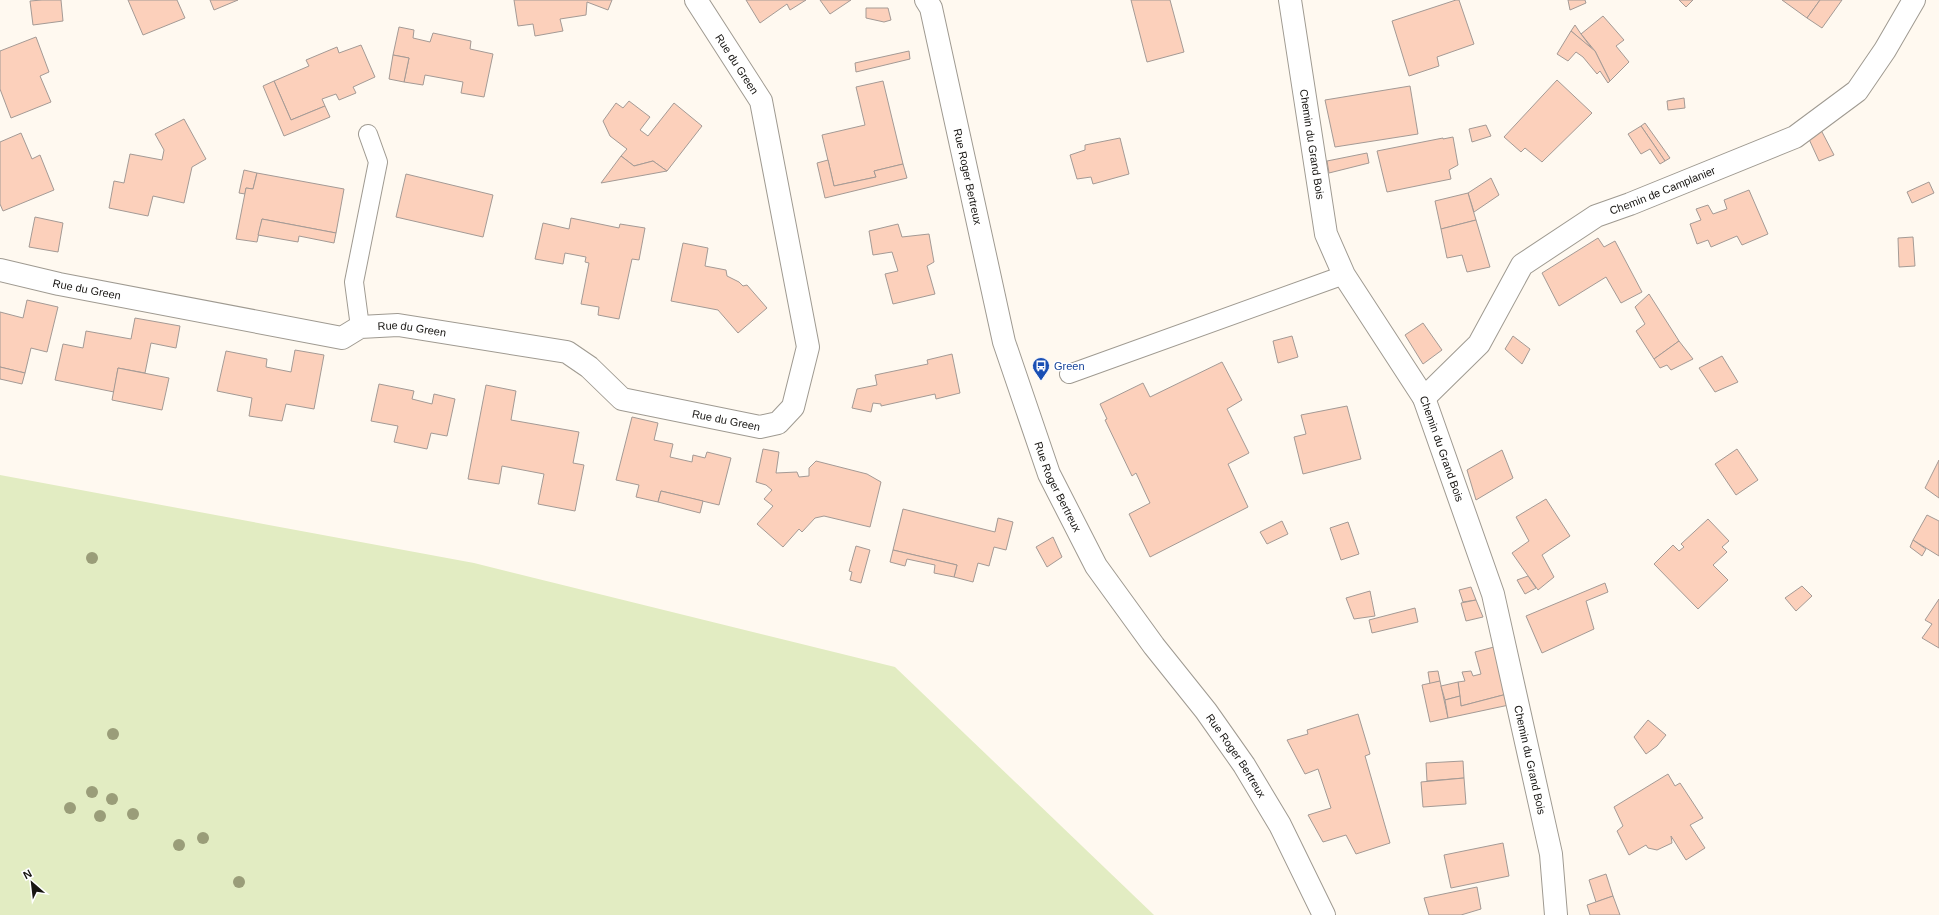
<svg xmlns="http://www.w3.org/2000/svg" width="1939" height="915" font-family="Arial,sans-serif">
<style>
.green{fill:#e2ecc2}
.building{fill:#fcd0bb;stroke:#a49a95}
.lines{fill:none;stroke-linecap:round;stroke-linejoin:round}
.lane-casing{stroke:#9f9a91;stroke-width:20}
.street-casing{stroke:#9f9a91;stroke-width:24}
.secondary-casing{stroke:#9f9a91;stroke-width:24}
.lane{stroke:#fff;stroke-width:18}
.street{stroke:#fff;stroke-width:22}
.secondary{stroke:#fff;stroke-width:22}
.tree{fill:#9a9d79}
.labels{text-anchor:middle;stroke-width:3;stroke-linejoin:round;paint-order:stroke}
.street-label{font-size:11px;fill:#171512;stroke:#fff}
.transit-label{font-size:11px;fill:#164399;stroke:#fff;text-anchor:start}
</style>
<rect width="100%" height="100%" fill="#fff9f0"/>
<path class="green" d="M0,475L474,563L895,667L1154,915H0Z"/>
<g class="building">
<path d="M42,0H61L63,21L33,25L30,1Z"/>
<path d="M128,0H177L185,18L143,35Z"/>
<path d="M210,0H238L214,10Z"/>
<path d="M514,0H612L608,10L587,2L586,15L560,19L563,31L535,36L533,24L518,26Z"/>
<path d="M746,0H806L790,10L787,4L760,23Z"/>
<path d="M820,0H851L830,14Z"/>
<path d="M1131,0H1170L1184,52L1147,62Z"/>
<path d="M1456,0H1459L1474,44L1437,57L1439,66L1409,76L1392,21Z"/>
<path d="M1568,0H1585L1586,3L1570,10Z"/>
<path d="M1679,0H1693L1686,7Z"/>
<path d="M1782,0H1820L1807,18Z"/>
<path d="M1820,0H1842L1822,28L1807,18Z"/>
<path d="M866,8H888L891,20L884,22L866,18Z"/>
<path d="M1603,16L1624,40L1616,46L1629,62L1610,81L1595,51L1581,34Z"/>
<path d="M1575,25L1581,34L1593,50L1571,31Z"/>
<path d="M399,27L414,30L413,38L430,42L433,33L471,41L470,49L493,54L484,97L461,93L463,82L425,75L423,85L404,82L409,58L393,55Z"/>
<path d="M1571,31L1595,51L1610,81L1608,83L1600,71L1597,74L1583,57L1576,52L1568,61L1557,54Z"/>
<path d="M36,37L49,72L40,76L51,102L11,118L0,89V51Z"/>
<path d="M361,45L375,77L353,87L356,93L339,100L336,94L322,99L325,106L291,120L274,81L309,66L306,60L337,47L339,53Z"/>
<path d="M909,51L910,59L856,72L855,63Z"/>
<path d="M393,55L409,58L404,82L389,79Z"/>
<path d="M1557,80L1592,113L1542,162L1525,148L1521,152L1504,137Z"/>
<path d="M274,81L291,120L325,106L330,117L284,136L263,86Z"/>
<path d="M883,81L903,164L874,171L876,177L834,186L822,135L865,125L856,87Z"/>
<path d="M1410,86L1418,134L1335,147L1325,100Z"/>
<path d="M1684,98L1685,108L1668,110L1667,101Z"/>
<path d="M629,101L650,117L640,130L648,136L674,103L702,126L667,171L653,161L634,166L621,156L627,149L610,136L603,121L616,103L623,108Z"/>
<path d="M184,119L206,159L192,167L184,203L153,196L148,216L109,208L114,181L124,183L130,154L162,160L164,150L155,134Z"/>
<path d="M1645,123L1670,158L1665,161L1641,126Z"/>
<path d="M1486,125L1491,136L1472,142L1469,129Z"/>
<path d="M1641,126L1665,161L1660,164L1650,149L1641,154L1628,134Z"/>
<path d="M1821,130L1834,155L1819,161L1808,137Z"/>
<path d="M21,133L32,159L40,155L54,190L3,211L0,204V142Z"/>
<path d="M1453,137L1458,165L1449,170L1451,179L1387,192L1377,151L1443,138V139Z"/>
<path d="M1120,138L1129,174L1093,184L1091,177L1077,179L1070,155L1085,150V145Z"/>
<path d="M1367,153L1369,163L1329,173L1327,161Z"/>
<path d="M621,156L634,166L653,161L667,171L601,183Z"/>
<path d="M828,160L834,186L876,177L874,171L903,164L907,178L825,198L817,163Z"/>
<path d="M244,170L257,173L253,189L246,188L245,194L239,193Z"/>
<path d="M257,173L344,189L336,233L262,219L257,242L236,239L246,188L253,189Z"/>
<path d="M406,174L493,195L483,237L396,217Z"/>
<path d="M1491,178L1499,195L1474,212L1468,193Z"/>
<path d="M1929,182L1934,193L1912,203L1907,192Z"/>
<path d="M1749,190L1768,234L1742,245L1737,236L1711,247L1708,240L1697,244L1690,224L1701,220L1696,209L1708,205L1713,214L1727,209L1724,200Z"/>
<path d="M1468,193L1476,220L1441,229L1435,201Z"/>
<path d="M35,217L63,223L58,252L29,247Z"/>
<path d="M571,218L619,228L620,224L645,228L639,260L632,259L619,319L598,315L599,307L581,304L589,263L585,262L586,257L565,253L563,264L535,259L543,223L569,229Z"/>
<path d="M262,219L336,233L334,243L299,236L298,242L258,235Z"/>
<path d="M1476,220L1490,267L1467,272L1462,255L1447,258L1441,229Z"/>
<path d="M898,224L902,237L929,234L934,262L927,266L935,294L893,304L885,274L898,271L892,252L873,255L869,231Z"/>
<path d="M1913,237L1915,266L1899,267L1898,238Z"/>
<path d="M1598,238L1604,247L1615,241L1642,292L1621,303L1606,277L1559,306L1542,273Z"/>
<path d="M683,243L708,248L705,266L726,270L727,276L739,282L743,286L747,285L767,308L738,333L718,310L671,301Z"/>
<path d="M1649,294L1679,341L1654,359L1636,331L1645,324L1635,307Z"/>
<path d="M27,300L58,307L47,352L31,348L25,373L0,367V312L23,318Z"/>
<path d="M135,318L180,326L176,348L151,343L145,373L118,368L114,392L55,380L63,344L83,348L86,331L131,339Z"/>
<path d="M1423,323L1442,350L1423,364L1405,335Z"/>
<path d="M1292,336L1298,357L1278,363L1273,341Z"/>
<path d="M1513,336L1530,349L1522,364L1505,349Z"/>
<path d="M1679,341L1693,359L1671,370L1667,365L1660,368L1654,359Z"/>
<path d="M295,350L324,355L314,409L286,404L282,421L249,416L252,398L217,391L226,351L267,359L266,367L291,372Z"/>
<path d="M952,354L960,393L936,399L935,394L881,406V404L873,403L871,412L852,408L857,389L877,385L875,375L928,364L927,360Z"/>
<path d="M1722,356L1738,382L1715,392L1699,368Z"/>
<path d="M1222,362L1242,400L1227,409L1249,453L1228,464L1248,507L1150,557L1129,514L1150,503L1136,473L1132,476L1105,420L1107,419L1100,404L1143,383L1150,397Z"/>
<path d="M0,367L25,373L22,384L0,379Z"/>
<path d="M118,368L169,378L162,410L112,400Z"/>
<path d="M379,384L414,391L412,399L432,404L434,394L455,399L447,436L431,433L427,449L394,442L398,426L371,421Z"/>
<path d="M486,385L516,391L511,420L579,432L573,463L584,465L575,511L538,504L544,474L502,466L499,484L468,479Z"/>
<path d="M1347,406L1361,459L1303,474L1294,437L1306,434L1301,415Z"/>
<path d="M632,417L658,423L654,440L673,444L670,457L692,462L693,455L705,458L707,452L731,458L719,505L661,491L658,502L636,497L639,485L616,480Z"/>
<path d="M763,449L779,452L776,473L797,472L799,477L809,476V468L816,461L867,474L881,482L870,527L824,516L815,518L802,532L799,529L783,547L757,524L773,506L764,499L772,490L766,485L756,482Z"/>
<path d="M1737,449L1758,480L1736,495L1715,464Z"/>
<path d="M1502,450L1513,478L1476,500L1467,470Z"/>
<path d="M1939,460V498L1925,488Z"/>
<path d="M661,491L703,501L700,513L658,502Z"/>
<path d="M1546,499L1570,536L1542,555L1554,577L1538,590L1512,553L1529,541L1516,517Z"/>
<path d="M903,509L995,532L998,518L1013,522L1006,550L994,547L989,566L978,563L973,582L954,577L957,565L893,550Z"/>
<path d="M1927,515L1939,521V556L1913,540Z"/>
<path d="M1708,519L1729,541L1722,547L1727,552L1713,565L1728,580L1698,609L1654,564L1673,545L1679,551L1684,547L1681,544Z"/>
<path d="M1282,521L1288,534L1267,544L1260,532Z"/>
<path d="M1348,522L1359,554L1341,560L1330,528Z"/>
<path d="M1053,537L1062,557L1047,567L1036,547Z"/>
<path d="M1913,540L1926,549L1922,556L1910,547Z"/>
<path d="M856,546L870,550L861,583L850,580L852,572L849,571Z"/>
<path d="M893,550L957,565L954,577L934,573L935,565L907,559L905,566L890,562Z"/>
<path d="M1528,576L1536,588L1525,594L1517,580Z"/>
<path d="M1605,583L1608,592L1586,601L1594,629L1542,653L1526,616Z"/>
<path d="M1802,586L1812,596L1796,611L1785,598Z"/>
<path d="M1471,587L1476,600L1463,602L1459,590Z"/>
<path d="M1370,591L1375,616L1354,619L1346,598Z"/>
<path d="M1939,599V648L1922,638L1932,624L1925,620Z"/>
<path d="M1476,600L1483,617L1466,621L1461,603Z"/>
<path d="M1415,608L1418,622L1372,633L1369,620Z"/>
<path d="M1494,647L1507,694L1461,706L1458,682L1465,681L1462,672L1471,671L1473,676L1481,674L1475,652Z"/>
<path d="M1438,671L1440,681L1430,684L1428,672Z"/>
<path d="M1440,681L1448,718L1430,722L1422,685Z"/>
<path d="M1458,682L1460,696L1445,700L1441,686Z"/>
<path d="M1507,694L1509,705L1448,718L1445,700L1460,696L1461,706Z"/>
<path d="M1358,714L1370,754L1365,756L1390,843L1356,854L1346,835L1323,842L1308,815L1331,808L1318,769L1305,774L1287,740L1308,734L1307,730Z"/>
<path d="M1648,720L1666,735L1657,746L1646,754L1634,737Z"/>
<path d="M1463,761L1464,778L1427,781L1426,763Z"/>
<path d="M1668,774L1675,786L1680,783L1703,818L1690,825L1705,848L1686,860L1671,836L1672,843L1657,850L1648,848L1646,845L1629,855L1617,831L1623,826L1614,807Z"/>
<path d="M1464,778L1466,804L1423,807L1421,782Z"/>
<path d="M1503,843L1509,876L1451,888L1444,855Z"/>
<path d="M1606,874L1613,896L1596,902L1589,880Z"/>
<path d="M1477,887L1481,909L1461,915H1429L1424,898Z"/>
<path d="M1613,896L1620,915H1590L1587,905Z"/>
</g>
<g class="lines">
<defs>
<g id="lane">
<path d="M360,327L354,282L378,162L368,134"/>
<path d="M1069,374L1344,275"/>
</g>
<g id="street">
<path id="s1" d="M1290,0L1326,234L1344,275L1424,398L1493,594L1551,854L1556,915"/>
<path id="s2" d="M0,270L59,284L342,338L360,327L398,325L567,352L589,367L622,399L760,427L778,423L793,407L808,347L761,101L696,0"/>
<path id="s3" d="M1424,398L1479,344L1522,265L1596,216L1630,204L1795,137L1857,91L1885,50L1914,0"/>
</g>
<g id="secondary">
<path id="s4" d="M926,0L931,8L1004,342L1049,474L1096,566L1154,646L1206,711L1244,765L1280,825L1324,915"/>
</g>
</defs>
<use href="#lane" class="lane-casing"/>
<use href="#street" class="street-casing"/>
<use href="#secondary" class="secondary-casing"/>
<use href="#lane" class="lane"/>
<use href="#street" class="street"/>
<use href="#secondary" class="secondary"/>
</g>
<g class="tree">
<circle cx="92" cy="558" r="6"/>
<circle cx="113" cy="734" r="6"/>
<circle cx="92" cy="792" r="6"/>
<circle cx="112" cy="799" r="6"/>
<circle cx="70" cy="808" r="6"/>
<circle cx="133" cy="814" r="6"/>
<circle cx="100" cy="816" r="6"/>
<circle cx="203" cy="838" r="6"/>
<circle cx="179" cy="845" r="6"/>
<circle cx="239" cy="882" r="6"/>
</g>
<defs>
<symbol id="bus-pin" viewBox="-11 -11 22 30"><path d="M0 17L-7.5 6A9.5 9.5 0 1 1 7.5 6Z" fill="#1a4fb4" stroke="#fff"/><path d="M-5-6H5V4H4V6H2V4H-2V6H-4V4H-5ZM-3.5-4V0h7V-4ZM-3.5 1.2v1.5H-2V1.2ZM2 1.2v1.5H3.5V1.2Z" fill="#fff"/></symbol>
</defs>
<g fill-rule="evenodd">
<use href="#bus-pin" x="1031" y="356" width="20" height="27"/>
</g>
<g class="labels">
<g class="street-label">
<text transform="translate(737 64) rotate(57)" y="4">Rue du Green</text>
<text dy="4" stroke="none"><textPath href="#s1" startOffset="146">Chemin du Grand Bois</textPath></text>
<text dy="4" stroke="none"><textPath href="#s4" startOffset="182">Rue Roger Bertreux</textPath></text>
<text dy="4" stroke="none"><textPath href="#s3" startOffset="327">Chemin de Camplanier</textPath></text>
<text dy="4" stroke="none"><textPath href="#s2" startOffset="89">Rue du Green</textPath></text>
<text dy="4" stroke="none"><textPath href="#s2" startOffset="422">Rue du Green</textPath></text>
<text dy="4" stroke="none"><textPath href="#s2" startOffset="758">Rue du Green</textPath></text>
<text dy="4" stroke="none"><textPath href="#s1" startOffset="482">Chemin du Grand Bois</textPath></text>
<text dy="4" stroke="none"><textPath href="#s4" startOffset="506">Rue Roger Bertreux</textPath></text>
<text dy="4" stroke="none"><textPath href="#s4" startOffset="830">Rue Roger Bertreux</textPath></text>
<text dy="4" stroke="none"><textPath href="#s1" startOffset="806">Chemin du Grand Bois</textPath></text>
</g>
<g class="transit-label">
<text x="1054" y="370">Green</text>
</g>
</g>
<g transform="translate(32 883) rotate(332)" stroke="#ffffff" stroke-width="3" paint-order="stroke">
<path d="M0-3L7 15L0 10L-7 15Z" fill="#171512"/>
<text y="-6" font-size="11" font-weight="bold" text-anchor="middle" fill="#171512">N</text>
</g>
</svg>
